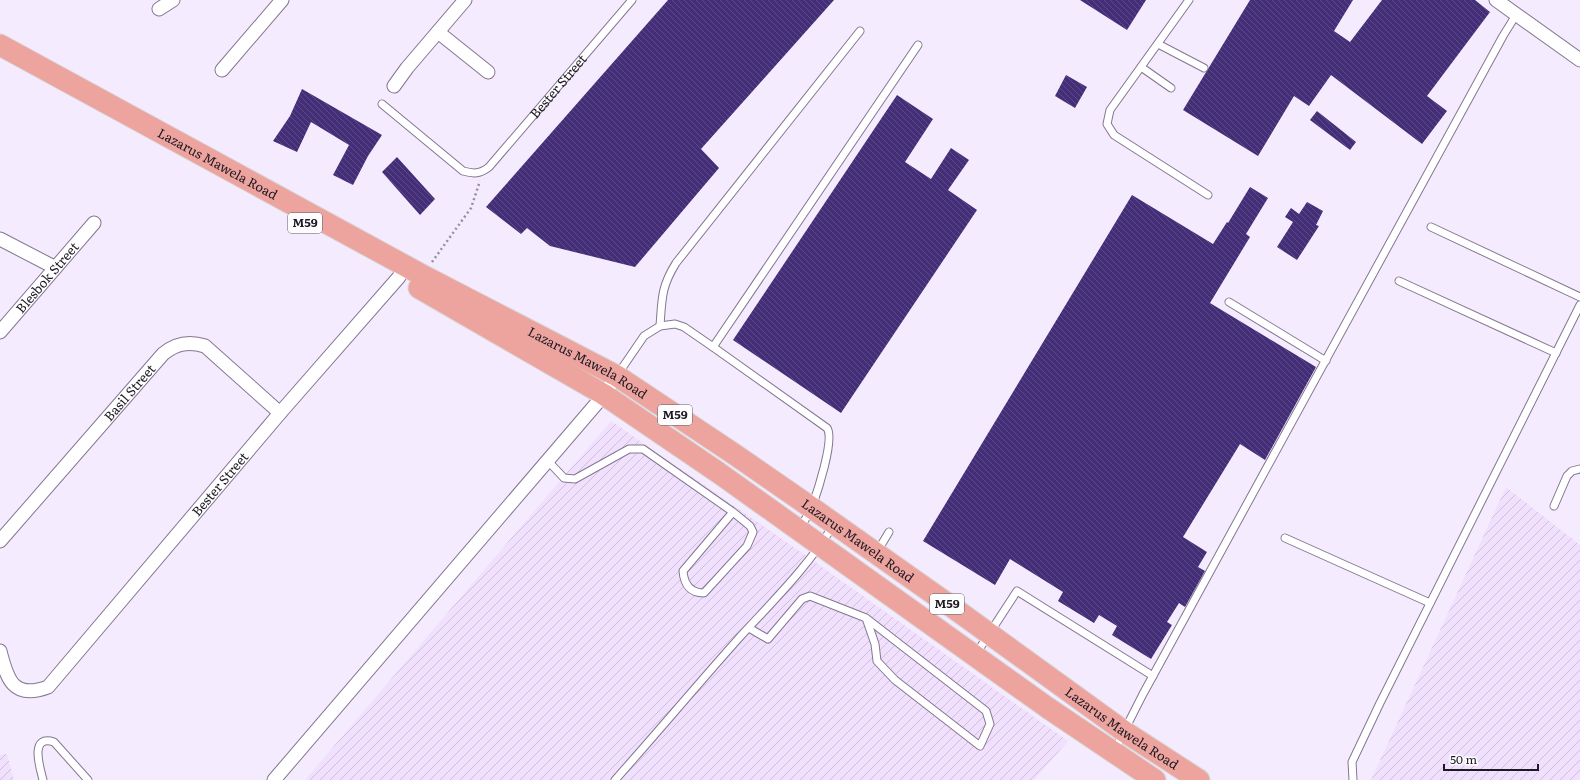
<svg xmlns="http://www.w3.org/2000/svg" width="1580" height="780" font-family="Literata,serif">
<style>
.industrial{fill:url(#industrial-furrows)}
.building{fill:url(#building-back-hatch)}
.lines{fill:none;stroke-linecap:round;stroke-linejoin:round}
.lane-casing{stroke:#857691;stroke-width:9}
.street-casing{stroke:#857691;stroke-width:15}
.primary-casing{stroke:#d7d6d8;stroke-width:23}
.path{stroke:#978f9e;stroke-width:2.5;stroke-dasharray:2 3;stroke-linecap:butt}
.lane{stroke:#fff;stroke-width:7}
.street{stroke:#fff;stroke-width:13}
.primary{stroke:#eda49e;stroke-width:21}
.labels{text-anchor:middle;stroke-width:4;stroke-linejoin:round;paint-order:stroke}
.shield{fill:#fdfdfd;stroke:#625d65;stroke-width:1}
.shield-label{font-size:12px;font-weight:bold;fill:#1f1924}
.street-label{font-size:13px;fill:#1f1924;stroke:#fdfdfd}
</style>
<defs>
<pattern id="industrial-furrows" width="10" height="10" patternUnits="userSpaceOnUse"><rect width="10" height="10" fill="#f0e0fd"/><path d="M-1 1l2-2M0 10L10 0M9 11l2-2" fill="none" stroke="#cdc0d9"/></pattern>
<pattern id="building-back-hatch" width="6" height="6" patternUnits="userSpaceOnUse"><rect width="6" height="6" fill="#432e77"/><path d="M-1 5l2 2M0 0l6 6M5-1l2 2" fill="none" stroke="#5b4a85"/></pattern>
</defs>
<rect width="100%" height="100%" fill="#f5ebfe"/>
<g class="industrial">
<path d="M611,421L798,550L1068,741L1034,780H305Z"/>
<path d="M1506,487L1580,545V780H1371Z"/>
<path d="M7,754L14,780H0V755Z"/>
</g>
<g class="building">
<path d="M668,0H834L701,149L719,168L635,267L550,246L527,228L521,234L486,207Z"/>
<path d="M1080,0H1146L1127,30Z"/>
<path d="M1250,0H1353L1334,31L1350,42L1382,0H1475L1490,12L1427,96L1447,111L1422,144L1331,75L1309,106L1294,96L1258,156L1183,110Z"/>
<path d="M1066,75L1087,87L1075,108L1055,96Z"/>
<path d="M302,89L382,135L368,156L353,185L333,175L349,145L311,122L297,152L273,141L290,116Z"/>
<path d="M897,95L933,119L905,162L931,179L951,148L969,160L948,190L977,210L841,413L733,340Z"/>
<path d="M1317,111L1356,142L1350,150L1310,120Z"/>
<path d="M397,157L435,199L420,215L382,172Z"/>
<path d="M1250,187L1268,198L1246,234L1250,237L1210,303L1316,367L1265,460L1240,444L1183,537L1207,552L1198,567L1205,571L1185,607L1179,603L1167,622L1172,625L1151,659L1112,635L1117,626L1099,615L1094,623L1058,601L1063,592L1010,559L995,585L923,541L1132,195L1213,244L1227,222L1228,223Z"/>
<path d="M1307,202L1323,211L1316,225L1319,226L1297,260L1277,247L1293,222L1285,217L1291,208L1299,214Z"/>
</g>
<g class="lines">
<defs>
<g id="lane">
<path d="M1189,0L1110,110L1107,124L1114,135L1208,195"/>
<path d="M1158,44L1204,68"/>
<path d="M1141,67L1171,88"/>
<path id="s1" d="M382,104L463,171C474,174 480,174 489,167L632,0"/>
<path d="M1431,227L1580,297"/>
<path d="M1399,281L1556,353"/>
<path d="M1229,302L1326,361"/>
<path d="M660,326C662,299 661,287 676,263L860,31"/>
<path d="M713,347L918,45"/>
<path d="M618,374L644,336L660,326L675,324L684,327L713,347L827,428C835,439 817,493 812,507C809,515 803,522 799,529"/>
<path d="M547,460L564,478L575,479L629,449H643L733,512L750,526L753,532L747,546L704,593C690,593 684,584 683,571L733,512"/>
<path d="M1554,506L1567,476L1572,471L1580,469"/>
<path d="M1285,538L1430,603"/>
<path d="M877,552L889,532"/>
<path d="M749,628L768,639L802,599L810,596L866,618L986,711L990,724L980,746L895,680L877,661L875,644L866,618"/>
<path d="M976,654L1017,591L1153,676"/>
<path d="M1114,751L1143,694L1503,36L1516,15"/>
<path d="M43,780C40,768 29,734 54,742L88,780"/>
<path d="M615,780C657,733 697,685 739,638C772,602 808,567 834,524"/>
<path d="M1353,780L1352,762L1380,703L1580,305"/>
</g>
<g id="street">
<path d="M1496,0L1580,60"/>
<path d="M159,9L173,0"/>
<path d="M438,32L488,72"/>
<path d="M222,70L282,0"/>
<path d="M394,86L407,68L465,0"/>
<path d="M0,239L54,267"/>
<path id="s2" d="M0,332L94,223"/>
<path id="s3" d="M0,541L163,354C176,343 189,341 205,346L280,413"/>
<path id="s4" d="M0,651C7,679 13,700 48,687L280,413L399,277L405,266"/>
<path d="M274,780L597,403L617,376"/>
</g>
<g id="primary">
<path id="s5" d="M0,45L422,275L617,376L734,454L812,508L955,609L1125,732L1199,780"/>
<path d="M419,288L603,394L719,473L1048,708L1155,780"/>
</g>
</defs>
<use href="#lane" class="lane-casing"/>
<use href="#street" class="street-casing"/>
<use href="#primary" class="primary-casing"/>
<path class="path" d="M432,262L471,208L480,181"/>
<use href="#lane" class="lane"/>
<use href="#street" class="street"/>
<use href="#primary" class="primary"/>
</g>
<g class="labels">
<g class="shield">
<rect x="288" y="213" width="34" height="20" rx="3"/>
<rect x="658" y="405" width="34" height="20" rx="3"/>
<rect x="930" y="594" width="34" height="20" rx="3"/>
</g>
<g class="shield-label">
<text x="305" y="227">M59</text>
<text x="675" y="419">M59</text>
<text x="947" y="608">M59</text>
</g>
<g class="street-label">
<text dy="5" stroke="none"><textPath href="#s1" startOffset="239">Bester Street</textPath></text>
<text dy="5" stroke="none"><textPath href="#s5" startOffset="248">Lazarus Mawela Road</textPath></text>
<text dy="5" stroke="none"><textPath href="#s2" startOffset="72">Blesbok Street</textPath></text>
<text dy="5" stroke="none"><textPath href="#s5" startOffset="668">Lazarus Mawela Road</textPath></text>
<text dy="5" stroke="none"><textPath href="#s3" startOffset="197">Basil Street</textPath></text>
<text dy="5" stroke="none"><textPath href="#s4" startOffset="339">Bester Street</textPath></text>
<text dy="5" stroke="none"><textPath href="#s5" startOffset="992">Lazarus Mawela Road</textPath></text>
<text dy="5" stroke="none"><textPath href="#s5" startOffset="1316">Lazarus Mawela Road</textPath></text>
</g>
</g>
<path d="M1444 764v6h94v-6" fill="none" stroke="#1f1924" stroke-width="2"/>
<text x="1450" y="764" font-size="12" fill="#1f1924" stroke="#fdfdfd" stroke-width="3" paint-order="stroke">50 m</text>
</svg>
